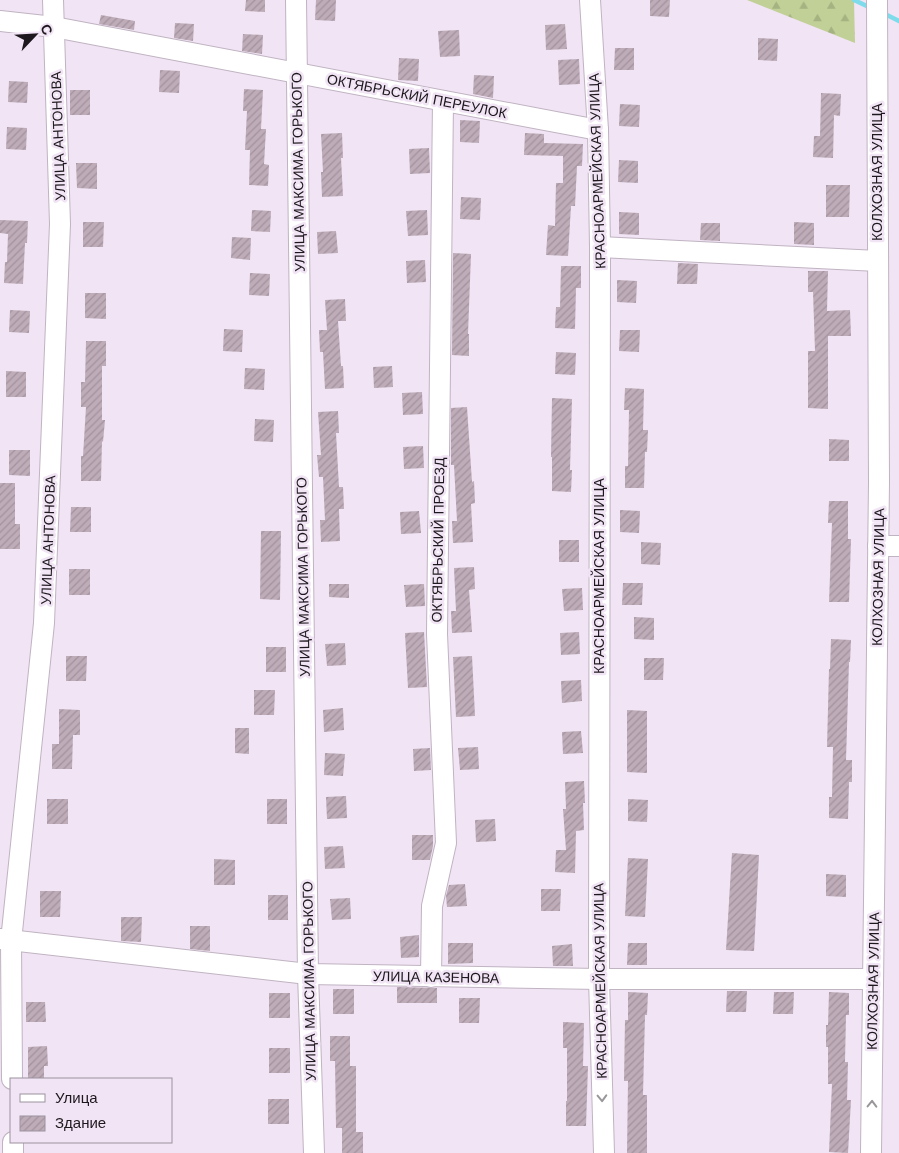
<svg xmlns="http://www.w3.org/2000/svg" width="899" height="1153" font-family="'Work Sans',sans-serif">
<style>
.forest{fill:url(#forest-firs)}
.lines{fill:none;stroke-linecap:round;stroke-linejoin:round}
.stream{stroke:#7ddbea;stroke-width:4.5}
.building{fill:url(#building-hatch)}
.minor-casing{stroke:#c0b3c2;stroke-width:22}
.minor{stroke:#fff;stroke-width:20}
.oneway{stroke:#99979a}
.labels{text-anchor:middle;stroke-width:5;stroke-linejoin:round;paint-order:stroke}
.street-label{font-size:14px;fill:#1d181e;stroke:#f1e4f4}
</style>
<defs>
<pattern id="forest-firs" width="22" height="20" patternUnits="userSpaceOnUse" patternTransform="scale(1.25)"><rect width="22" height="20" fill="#c0d096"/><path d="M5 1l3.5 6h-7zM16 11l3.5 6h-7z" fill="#a5b281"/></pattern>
<pattern id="building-hatch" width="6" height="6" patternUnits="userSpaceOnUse" patternTransform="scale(1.25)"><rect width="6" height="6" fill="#beacb8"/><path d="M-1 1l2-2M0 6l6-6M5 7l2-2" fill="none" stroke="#a3939e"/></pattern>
</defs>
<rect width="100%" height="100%" fill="#f1e4f4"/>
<path class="forest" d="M747,0H854L855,43Z"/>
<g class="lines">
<g class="stream">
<path d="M854,0L871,8"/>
<path d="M883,13L899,21"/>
</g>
</g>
<g class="building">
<path d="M246,0H265V12L245,11Z"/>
<path d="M316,0H336L335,21L315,20Z"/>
<path d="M650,0H670L669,17L650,16Z"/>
<path d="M101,15L135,21L134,30L99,24Z"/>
<path d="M175,23L194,24L193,41L174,38Z"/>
<path d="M565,24L567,49L546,50L545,25Z"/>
<path d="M459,30L460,56L440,57L438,31Z"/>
<path d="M243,34L263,35L262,54L242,51Z"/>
<path d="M758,38L778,39L777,61L758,60Z"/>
<path d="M615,48H634V70H614Z"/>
<path d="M399,58L419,59L418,81L398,80Z"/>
<path d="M579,59L580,84L559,85L558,60Z"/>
<path d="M160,70L180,71L179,93L159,92Z"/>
<path d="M474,75L494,76L493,98L473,94Z"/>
<path d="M9,81L28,82L27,103L8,102Z"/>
<path d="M244,89L263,90L261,129H266L264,164L269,165L268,186L249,185L250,150H245L247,111H243Z"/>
<rect x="70" y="90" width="20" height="25"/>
<path d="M821,93L841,94L840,116L834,115L833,158L813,157L814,136H820Z"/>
<path d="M620,104L640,105L639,127L619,126Z"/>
<path d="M460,120L480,121L479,143L460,142Z"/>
<path d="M7,127L27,128L26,150L6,149Z"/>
<path d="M342,133L343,158H341L343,196L322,197L321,172H323L321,134Z"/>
<path d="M525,133L544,134V143L583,144L582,166H577L575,206H571L568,256L546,255L548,225L555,226L556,183H563V156L524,155Z"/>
<path d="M429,148L430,173L410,174L409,149Z"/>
<path d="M619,160L638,161V183L618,182Z"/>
<path d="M76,163H97V189L77,188Z"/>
<path d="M826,185H850L849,217H826Z"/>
<path d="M461,197L481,198L480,220L460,219Z"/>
<path d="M252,210L271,211L270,232L251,231Z"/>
<path d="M427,210L428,235L408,236L406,211Z"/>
<path d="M619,212L639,213V235L619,234Z"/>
<path d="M0,220L28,221L27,243H25L23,284L4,283L5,262H7L8,234L0,233Z"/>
<path d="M83,222H104L103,247H83Z"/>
<path d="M794,222L814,223V245L794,244Z"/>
<path d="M701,223H720V241L700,240Z"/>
<path d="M336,231L338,253L318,254L317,232Z"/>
<path d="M232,237L251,238L250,260L231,258Z"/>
<path d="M453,253L471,254L468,334H469V356L452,355Z"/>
<path d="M425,260L426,282L407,283L406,261Z"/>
<path d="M678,263L698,264L697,284H677Z"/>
<path d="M561,266H581V288H576L575,329L555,328L556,307H560Z"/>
<path d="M808,271H828L827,311L850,310L851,336H828V409L808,408V351H815L813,292H808Z"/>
<path d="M250,273L270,274L269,296L249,295Z"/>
<path d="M617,280L637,281L636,303L617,302Z"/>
<path d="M85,293H106V319L85,318Z"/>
<path d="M345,299L346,321H338L341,366H343L344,388L325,389L323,352H320L319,330H327L325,300Z"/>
<path d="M10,310L30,311L29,333L9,332Z"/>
<path d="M224,329L243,330L242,352L223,351Z"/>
<path d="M620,330H640L639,352L619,351Z"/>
<path d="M86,341H106V366H102V420H105L103,442L102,441L101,481H81V456H83L86,407H81V382H85Z"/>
<path d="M556,352L576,353L575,375L555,374Z"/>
<path d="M392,366L393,387L374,388L373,367Z"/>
<path d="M245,368L265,369L264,390L244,389Z"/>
<path d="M6,371L26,372V397H6Z"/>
<path d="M625,388L644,389L643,430H648L647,452H645L644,488H625V466H628L629,410H624Z"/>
<path d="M422,392L423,414L403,415L402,393Z"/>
<path d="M552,398L572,399L570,470H572L571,492L552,491V457H551Z"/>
<path d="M467,407L472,482L474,481L475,503L471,504L473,542L453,543L452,521H457L454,465H451V408Z"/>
<path d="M338,411L339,433H336L339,487H343L344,509H339L340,541L321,542L320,520H325L323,477H319L317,455H321L318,412Z"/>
<path d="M255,419L274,420L273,442L254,441Z"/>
<path d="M829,439L849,440V461H829Z"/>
<path d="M423,446L424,468L404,469L403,447Z"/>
<path d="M9,450H30V476L9,475Z"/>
<path d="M0,483H15V524H20V549H0Z"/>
<path d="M829,501H848V539H851L849,602H829L832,523H828Z"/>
<path d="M71,507H91V532H70Z"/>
<path d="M620,510L640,511L639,533L620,532Z"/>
<path d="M419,511L421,533L401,534L400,512Z"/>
<path d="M261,531H281L280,600L260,599Z"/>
<rect x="559" y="540" width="20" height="22"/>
<path d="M641,542L661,543L660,565L641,564Z"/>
<path d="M474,567L475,589L469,590L472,632L452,633L451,611H456L454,568Z"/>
<rect x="69" y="569" width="21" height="26"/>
<path d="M623,583H643L642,605H622Z"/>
<path d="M329,584H349V598L329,597Z"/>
<path d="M424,584L425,606L406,607L404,585Z"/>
<path d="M582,588L583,610L564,611L562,589Z"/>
<path d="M634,617L654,618V640L634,639Z"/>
<path d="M424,632L427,687L408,688L405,633Z"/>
<path d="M579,632L580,654L561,655L560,633Z"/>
<path d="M831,639L851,640L850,662H849L846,760H852V782H849L848,819L829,818V797H832L833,747H827L829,669H830Z"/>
<path d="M345,643L346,665L327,666L325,644Z"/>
<rect x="266" y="647" width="20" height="25"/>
<path d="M66,656H87L86,681H66Z"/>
<path d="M472,656L475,716L456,717L453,657Z"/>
<path d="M644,658H664L663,680H644Z"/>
<path d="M581,680L582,701L562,703L561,681Z"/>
<path d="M254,690H275L274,715H254Z"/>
<path d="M343,708L344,730L324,732L323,710Z"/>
<path d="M59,709L80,710V735H73L72,769H52V744H59Z"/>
<path d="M627,710L647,711V773L627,772Z"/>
<path d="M235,728H249V754L235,753Z"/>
<path d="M581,731L583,753L563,754L562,732Z"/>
<path d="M478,747L479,769L460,770L458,748Z"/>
<path d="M430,748L431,770L414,771L413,749Z"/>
<path d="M325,753L345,754L343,776L324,775Z"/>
<path d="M584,781L585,803H583L584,830L576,831L575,873L555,872L556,850H566L563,809H566L565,782Z"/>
<path d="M346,796L347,818L327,819L326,797Z"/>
<rect x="47" y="799" width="21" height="25"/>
<rect x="267" y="799" width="20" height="25"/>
<path d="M628,799L648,800L647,822L628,821Z"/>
<path d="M495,819L496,841L476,842L475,820Z"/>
<path d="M412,835H433V846L430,860H412Z"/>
<path d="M343,846L345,868L325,869L324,847Z"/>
<path d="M732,853L759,855L754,951L726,950Z"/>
<path d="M628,858L648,859L645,917L625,916Z"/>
<path d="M214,859L235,860V885H214Z"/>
<path d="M826,874L846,875V897L826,896Z"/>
<path d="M465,884L467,906L447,907L446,896L449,885Z"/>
<path d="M541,889H561L560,911H541Z"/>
<path d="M40,891H61L60,917H40Z"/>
<rect x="268" y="895" width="20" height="25"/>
<path d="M350,898L351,919L332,920L330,899Z"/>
<path d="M121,917H142L141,942L121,941Z"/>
<path d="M190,926H210V951L190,949Z"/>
<path d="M419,935V957L401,958L400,937Z"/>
<path d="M448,943H473V963L448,964Z"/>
<path d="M628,943H647V965H627Z"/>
<path d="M572,944L573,966H553L552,946Z"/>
<path d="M397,987L437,988V1003H397Z"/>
<rect x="333" y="989" width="21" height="25"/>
<path d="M727,991H747L746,1012H726Z"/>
<path d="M628,992L648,993L647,1015H645L643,1095H647V1153H627L628,1081H624L625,1020H628Z"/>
<path d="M774,992H794L793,1014H773Z"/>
<path d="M829,992L849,993V1015H846L845,1062H848L847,1100H851L848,1153L829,1152L832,1084H828V1047H826V1025H828Z"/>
<rect x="269" y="993" width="21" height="25"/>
<path d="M459,998H480L479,1023H459Z"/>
<path d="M26,1002H45L46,1022H26Z"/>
<path d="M563,1022L584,1023L583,1066H588L586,1126H566V1101H567V1048H563Z"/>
<path d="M330,1036H350V1066H356V1132H363V1153H342V1128H336L335,1061H330Z"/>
<path d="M47,1046L48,1066H44V1079H28V1047Z"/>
<rect x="269" y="1048" width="21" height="25"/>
<rect x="268" y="1099" width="21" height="25"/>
</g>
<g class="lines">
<defs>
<g id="minor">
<path d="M296,0L308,974L314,1153"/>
<path d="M590,0L598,130L600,247L599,979L604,1153"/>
<path d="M0,21L54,27L598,130"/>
<path d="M600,247L878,261"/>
<path d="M878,546H899"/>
<path d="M0,939L308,974L599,979H873"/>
<path d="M431,977L432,906L446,843L437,634L443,101"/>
<path d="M12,1079L11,941L44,623L60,224L53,0"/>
<path d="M13,1142V1153"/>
<path d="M871,1153L879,482L877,0"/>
</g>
</defs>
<use href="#minor" class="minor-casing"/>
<use href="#minor" class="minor"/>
</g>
<defs><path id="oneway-chevron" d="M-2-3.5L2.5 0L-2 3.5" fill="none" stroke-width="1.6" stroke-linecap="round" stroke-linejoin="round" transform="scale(1.25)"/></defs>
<g class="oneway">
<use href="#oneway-chevron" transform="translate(602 1098) rotate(88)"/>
<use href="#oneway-chevron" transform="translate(872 1104) rotate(-89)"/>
</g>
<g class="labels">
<g class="street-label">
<text transform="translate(417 96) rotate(11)" y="5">ОКТЯБРЬСКИЙ ПЕРЕУЛОК</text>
<text transform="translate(58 136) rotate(-92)" y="5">УЛИЦА АНТОНОВА</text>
<text transform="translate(597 171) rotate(-92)" y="5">КРАСНОАРМЕЙСКАЯ УЛИЦА</text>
<text transform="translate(298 172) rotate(-91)" y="5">УЛИЦА МАКСИМА ГОРЬКОГО</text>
<text transform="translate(877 172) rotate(-90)" y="5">КОЛХОЗНАЯ УЛИЦА</text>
<text transform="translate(48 540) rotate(-88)" y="5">УЛИЦА АНТОНОВА</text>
<text transform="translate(438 540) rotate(-89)" y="5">ОКТЯБРЬСКИЙ ПРОЕЗД</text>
<text transform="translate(599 576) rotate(-90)" y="5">КРАСНОАРМЕЙСКАЯ УЛИЦА</text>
<text transform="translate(303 577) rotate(-91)" y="5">УЛИЦА МАКСИМА ГОРЬКОГО</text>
<text transform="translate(878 577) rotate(-89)" y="5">КОЛХОЗНАЯ УЛИЦА</text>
<text transform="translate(436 977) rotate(1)" y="5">УЛИЦА КАЗЕНОВА</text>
<text transform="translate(309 981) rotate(-91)" y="5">УЛИЦА МАКСИМА ГОРЬКОГО</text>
<text transform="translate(600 981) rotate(-91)" y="5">КРАСНОАРМЕЙСКАЯ УЛИЦА</text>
<text transform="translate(873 981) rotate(-89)" y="5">КОЛХОЗНАЯ УЛИЦА</text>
</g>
</g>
<rect x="10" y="1078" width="162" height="65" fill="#f1e4f4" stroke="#9c929e"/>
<rect x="20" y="1094" width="25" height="8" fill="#ffffff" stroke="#9c929e"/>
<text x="55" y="1103" font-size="15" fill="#1d181e">Улица</text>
<rect x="20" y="1116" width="25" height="15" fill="url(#building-hatch)" stroke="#9c929e"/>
<text x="55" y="1128" font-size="15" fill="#1d181e">Здание</text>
<g transform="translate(35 35) rotate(65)" stroke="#f1e4f4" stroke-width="4" paint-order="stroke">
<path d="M0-4L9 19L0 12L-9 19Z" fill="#1d181e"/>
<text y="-8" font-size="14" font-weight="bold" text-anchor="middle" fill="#1d181e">С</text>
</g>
</svg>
